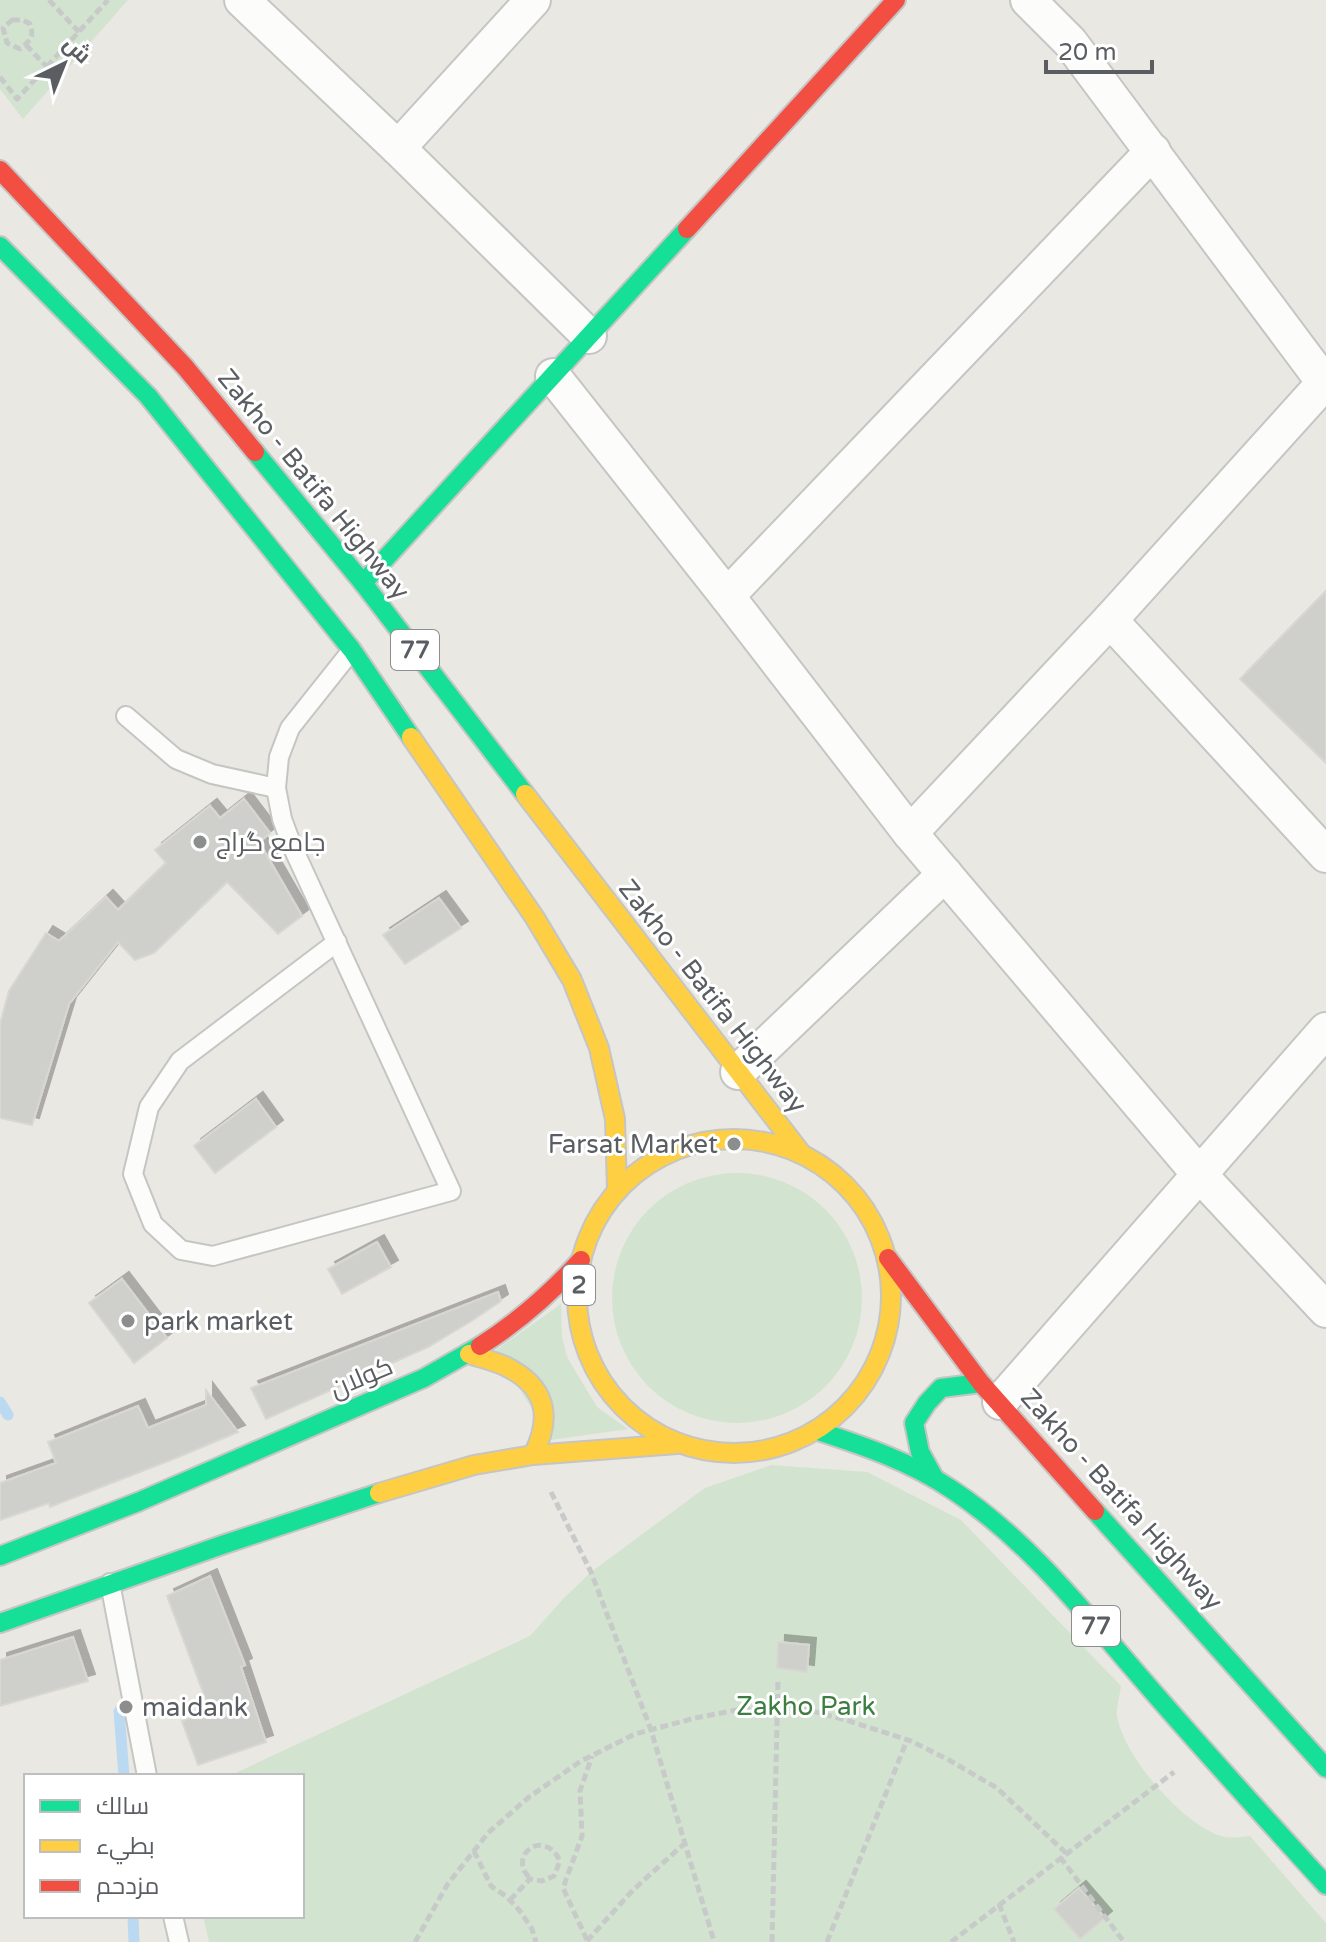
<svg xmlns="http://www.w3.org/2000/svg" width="1326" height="1942" font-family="'Varela Round',Cairo,sans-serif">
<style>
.green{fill:#d2e4d0}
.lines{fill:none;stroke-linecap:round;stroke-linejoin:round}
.stream{stroke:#bbd9f0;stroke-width:11}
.building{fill:#cfcfcc;stroke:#d8d7d2;stroke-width:2;filter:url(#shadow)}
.lane-casing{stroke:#c5c5c4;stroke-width:22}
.street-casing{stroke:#c5c5c4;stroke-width:38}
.fast-casing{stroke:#c5c5c5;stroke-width:22}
.slow-casing{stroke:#c5c5c5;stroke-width:22}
.jam-casing{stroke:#c5c5c5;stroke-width:22}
.path{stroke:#c7cac9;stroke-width:5;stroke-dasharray:8 4;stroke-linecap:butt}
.lane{stroke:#fcfcfb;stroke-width:18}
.street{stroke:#fcfcfb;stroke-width:34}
.fast{stroke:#16e098;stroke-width:18}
.slow{stroke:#ffcf43;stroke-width:18}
.jam{stroke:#f24e42;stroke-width:18}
.poi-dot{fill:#8c8e8e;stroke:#fff;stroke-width:3}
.labels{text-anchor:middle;stroke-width:6;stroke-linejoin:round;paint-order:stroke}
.shield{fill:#fff;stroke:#8c8e90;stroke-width:2}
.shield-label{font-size:24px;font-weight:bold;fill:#5a5d61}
.street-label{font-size:26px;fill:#5a5d61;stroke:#fff}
.poi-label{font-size:26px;fill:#5a5d61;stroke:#fff;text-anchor:start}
.park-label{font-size:26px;fill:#3c7d41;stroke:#fff}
</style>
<defs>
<filter id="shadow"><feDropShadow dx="7" dy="-7" stdDeviation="0" flood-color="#0004"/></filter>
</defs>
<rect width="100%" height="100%" fill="#e9e8e3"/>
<g class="green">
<path d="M0,0H128L23,119L0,89Z"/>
<circle cx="737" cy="1298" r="125"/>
<path d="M561,1304L562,1337L567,1357L597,1407L628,1429L551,1440L496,1350Z"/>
<path d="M771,1465L867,1472L961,1520L1121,1686C1120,1695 1116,1707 1117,1716C1124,1757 1185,1828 1225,1837C1232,1838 1242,1837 1250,1836L1326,1923V1942H209L203,1916H302V1776H229L530,1636L564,1598L591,1572L698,1493L705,1488Z"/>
</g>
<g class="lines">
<g class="stream">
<path d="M0,1402L8,1415"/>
<path d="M119,1711L124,1776"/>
<path d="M133,1916L134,1942"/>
</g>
</g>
<g class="building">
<path d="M1326,591V763L1240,679Z"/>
<path d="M244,799L270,833L259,842L302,916L278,934L227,882L154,953L135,960L118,942L69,1004L32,1125L0,1118V1024L9,991L46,933L59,941L106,897L118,910L166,863L155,850L210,806L220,818Z"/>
<path d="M439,898L461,928L405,964L383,935Z"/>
<path d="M256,1099L276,1127L215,1173L194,1146Z"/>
<path d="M377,1242L391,1267L342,1294L328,1269Z"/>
<path d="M122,1279L167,1338L134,1363L89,1303Z"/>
<path d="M498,1292L501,1301L473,1320L428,1347L266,1419L251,1388Z"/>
<path d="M206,1390L238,1432L176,1458L50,1507L49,1503L0,1520V1483L56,1463L48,1442L138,1406L148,1428L206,1405Z"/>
<path d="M210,1576L245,1665L241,1667L266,1742L198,1765L182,1721L210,1711L167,1596Z"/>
<path d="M73,1637L88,1681L0,1706V1660Z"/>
<path d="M778,1642L809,1645L807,1672L777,1668Z"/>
<path d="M1079,1888L1105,1918L1080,1939L1054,1909Z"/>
</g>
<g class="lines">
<defs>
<g id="lane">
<path d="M126,716L176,759L212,774L276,788"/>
<path d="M337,942L180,1061L149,1107L133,1174L153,1224L181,1250L213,1256L451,1191L292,846L282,819L276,788L279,757L290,728L352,650"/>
<path d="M110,1583L147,1776"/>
<path d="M173,1916L179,1942"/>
</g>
<g id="street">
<path d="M242,0L398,148L589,336"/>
<path d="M1028,0L1070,42L1326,385"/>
<path d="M398,148L533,0"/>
<path d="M553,376L727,596L910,833L1199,1174L1326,1310"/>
<path d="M727,596L1153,151"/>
<path d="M1110,620L1326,855"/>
<path d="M910,833L1110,620L1324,383"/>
<path d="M738,1072L945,874"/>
<path d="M1000,1402L1326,1030"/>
</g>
<g id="fast">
<path d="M0,246L148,396L352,650L411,737"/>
<path d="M255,452L363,583L525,794"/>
<path d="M363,583L687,229"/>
<path d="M818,1431C864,1446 911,1462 951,1489C1029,1540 1087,1616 1148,1686C1206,1753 1266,1819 1326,1885"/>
<path d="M935,1479L920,1452L914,1423L927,1403L941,1388L981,1383"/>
<path d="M1095,1511L1326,1768"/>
<path d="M0,1556L138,1502L424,1378L480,1346"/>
<path d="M0,1623L222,1545L379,1493"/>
</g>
<g id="slow">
<path d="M411,737L535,918L572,980L599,1048L615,1119L617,1190"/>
<path d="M525,794L801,1153"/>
<circle cx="734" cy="1296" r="157"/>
<path d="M469,1354C481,1358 494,1361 505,1366C546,1386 553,1416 533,1455"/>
<path d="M379,1493L474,1465L533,1455L677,1444"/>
</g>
<g id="jam">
<path d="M0,170L185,367L255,452"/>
<path d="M687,229L896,0"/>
<path d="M888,1258L981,1383L1095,1511"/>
<path d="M480,1346C518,1322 551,1293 581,1260"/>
</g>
</defs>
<use href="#lane" class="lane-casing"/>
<use href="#street" class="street-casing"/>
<use href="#fast" class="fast-casing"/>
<use href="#slow" class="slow-casing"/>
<use href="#jam" class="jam-casing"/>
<g class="path">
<path d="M49,0L79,32"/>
<path d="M12,20H23L30,24C35,38 30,40 20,49L7,43L3,28Z"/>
<path d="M26,45L47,67"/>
<path d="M0,77L17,99L108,0"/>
<path d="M551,1492L591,1572L651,1730L714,1941"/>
<path d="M474,1851L491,1886L507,1897L520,1911L532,1929L536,1942"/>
<path d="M1060,1857L1124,1942"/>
<path d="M510,1900L530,1879L542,1881L554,1876L560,1861C547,1833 518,1847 523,1868C524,1871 528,1876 530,1879"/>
<path d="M999,1904L1014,1942"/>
<path d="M587,1940L563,1888L582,1836L580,1791L592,1756"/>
<path d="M587,1941L633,1890L685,1843"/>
<path d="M415,1942L447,1885L488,1833L529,1797L581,1761L635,1734L695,1718L778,1702L846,1720L911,1741L949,1760L997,1788L1066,1853"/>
<path d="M772,1942L778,1679"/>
<path d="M827,1942L907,1740"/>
<path d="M951,1942L1174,1772"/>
</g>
<use href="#lane" class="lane"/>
<use href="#street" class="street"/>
<use href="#fast" class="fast"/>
<use href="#slow" class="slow"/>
<use href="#jam" class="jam"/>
</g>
<g class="poi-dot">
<circle cx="200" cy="842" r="8"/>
<circle cx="734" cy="1144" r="8"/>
<circle cx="128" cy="1321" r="8"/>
<circle cx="126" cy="1707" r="8"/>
</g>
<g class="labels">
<g class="shield">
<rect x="391" y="630" width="48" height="40" rx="6"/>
<rect x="563" y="1265" width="32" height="40" rx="6"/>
<rect x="1072" y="1606" width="48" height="40" rx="6"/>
</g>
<g class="shield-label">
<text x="415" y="658">77</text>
<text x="579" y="1293">2</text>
<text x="1096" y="1634">77</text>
</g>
<g class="street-label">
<text transform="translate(314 484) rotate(51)" y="9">Zakho - Batifa Highway</text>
<text transform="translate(713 996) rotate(52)" y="9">Zakho - Batifa Highway</text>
<text transform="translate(361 1377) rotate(-23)" y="9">كولان</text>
<text transform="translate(1122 1499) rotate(48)" y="9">Zakho - Batifa Highway</text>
</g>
<g class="poi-label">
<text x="216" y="851">جامع گراج</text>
<text x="718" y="1153" text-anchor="end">Farsat Market</text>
<text x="144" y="1330">park market</text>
<text x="142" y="1716">maidank</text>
</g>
<g class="park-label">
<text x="806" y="1715">Zakho Park</text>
</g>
</g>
<rect x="24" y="1774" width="280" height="144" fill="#ffffff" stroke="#bdbec0" stroke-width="2"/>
<rect x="40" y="1800" width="40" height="12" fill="#16e098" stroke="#bdbec0" stroke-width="2"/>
<text x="96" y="1814" font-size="24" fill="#5a5d61">سالك</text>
<rect x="40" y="1840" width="40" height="12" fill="#ffcf43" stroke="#bdbec0" stroke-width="2"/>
<text x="96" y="1854" font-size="24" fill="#5a5d61">بطيء</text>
<rect x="40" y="1880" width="40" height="12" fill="#f24e42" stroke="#bdbec0" stroke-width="2"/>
<text x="96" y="1894" font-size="24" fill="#5a5d61">مزدحم</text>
<g transform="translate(64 64) rotate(43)" stroke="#ffffff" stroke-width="6" paint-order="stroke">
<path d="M0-6L14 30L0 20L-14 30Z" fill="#5a5d61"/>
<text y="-12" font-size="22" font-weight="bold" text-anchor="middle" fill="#5a5d61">ش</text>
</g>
<path d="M1046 60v12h106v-12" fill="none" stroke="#5a5d61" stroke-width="4"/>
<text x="1058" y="60" font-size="24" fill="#5a5d61" stroke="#ffffff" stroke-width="6" paint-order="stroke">20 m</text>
</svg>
